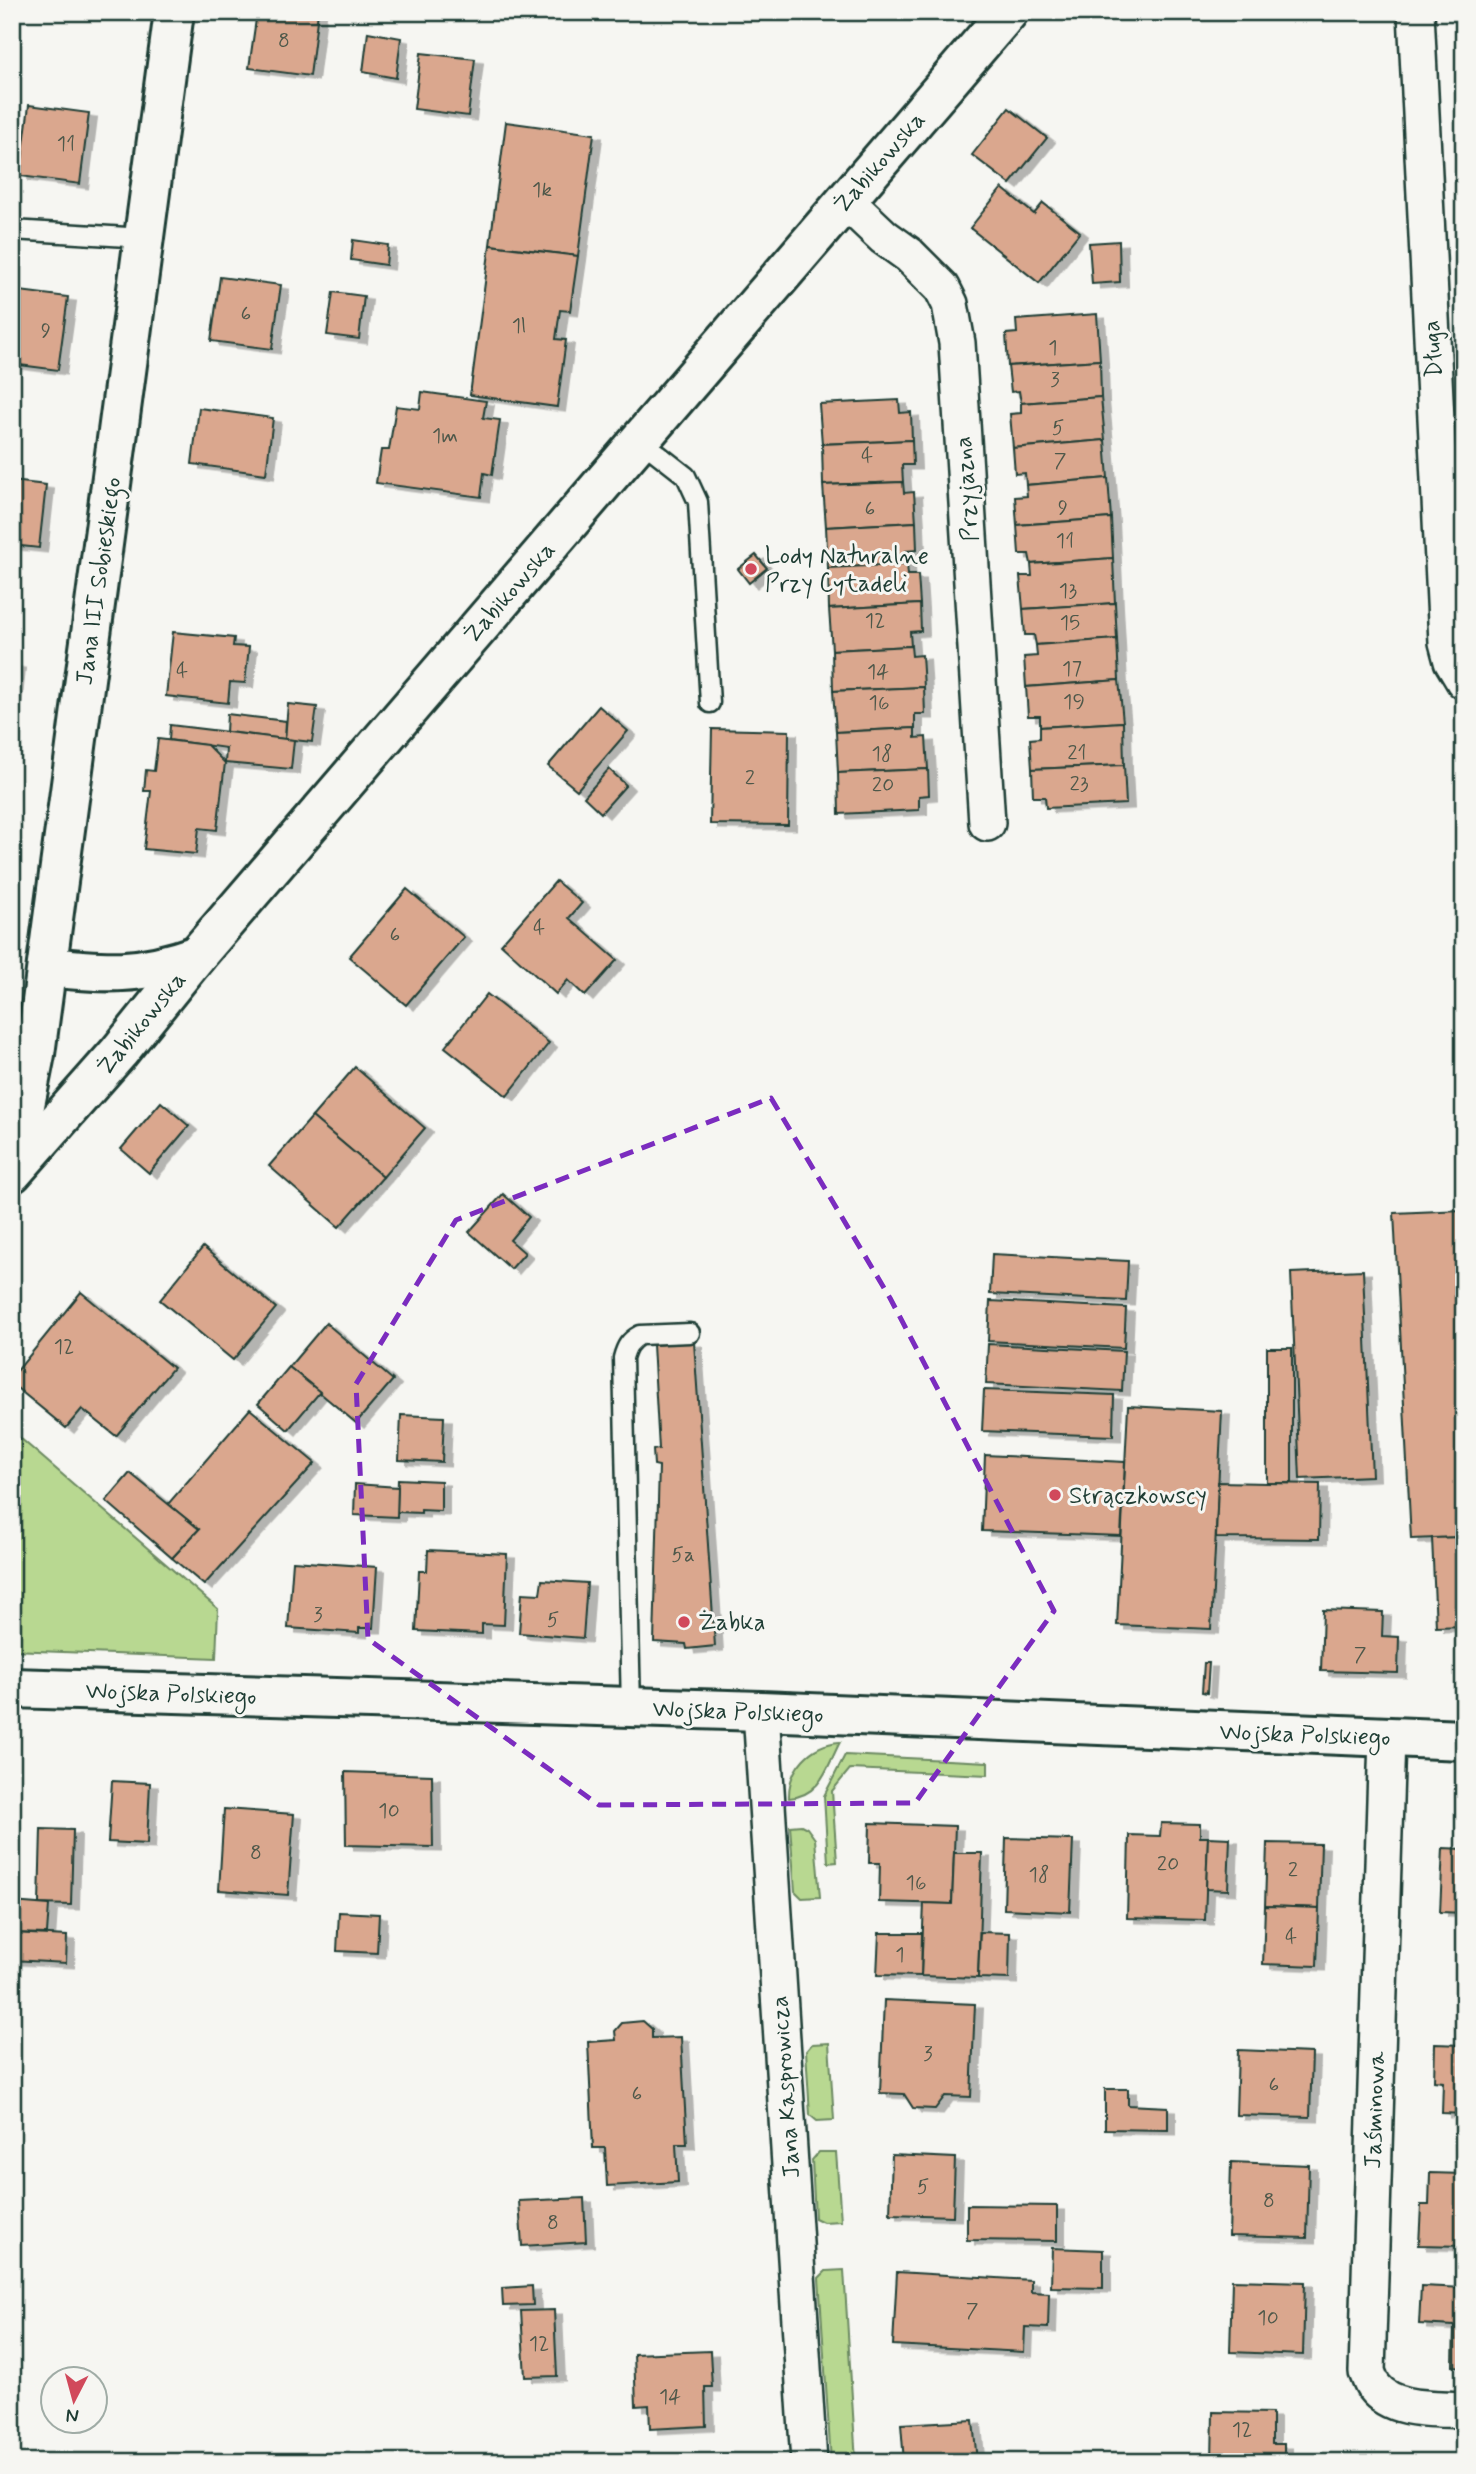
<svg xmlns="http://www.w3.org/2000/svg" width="1476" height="2474" font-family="Mynerve,sans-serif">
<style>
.green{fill:#b8d891;stroke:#6c8a62;stroke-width:2}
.building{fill:#daa78e;stroke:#1f3d34;stroke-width:2;filter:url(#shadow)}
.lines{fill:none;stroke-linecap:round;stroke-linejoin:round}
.lane-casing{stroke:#1f3d34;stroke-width:23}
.street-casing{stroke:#1f3d34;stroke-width:40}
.secondary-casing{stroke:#1f3d34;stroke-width:44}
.lane{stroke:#f6f6f2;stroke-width:18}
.street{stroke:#f6f6f2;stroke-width:35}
.secondary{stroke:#f6f6f2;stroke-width:38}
.marked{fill:none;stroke:#7b2cbf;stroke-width:5;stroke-dasharray:14 9;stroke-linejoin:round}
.poi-dot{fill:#d1495b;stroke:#f6f6f2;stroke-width:2.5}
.labels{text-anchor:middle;stroke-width:6;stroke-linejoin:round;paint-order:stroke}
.number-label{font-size:21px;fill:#4e584a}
.street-label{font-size:24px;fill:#1f3d34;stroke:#f6f6f2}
.poi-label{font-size:24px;fill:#1f3d34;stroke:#f6f6f2;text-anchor:start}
</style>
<defs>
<filter id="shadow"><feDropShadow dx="8" dy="4.5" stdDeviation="0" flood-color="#0004"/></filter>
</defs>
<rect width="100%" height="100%" fill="#f6f6f2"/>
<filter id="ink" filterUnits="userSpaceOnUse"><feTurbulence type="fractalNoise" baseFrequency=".0143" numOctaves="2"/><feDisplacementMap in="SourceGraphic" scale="14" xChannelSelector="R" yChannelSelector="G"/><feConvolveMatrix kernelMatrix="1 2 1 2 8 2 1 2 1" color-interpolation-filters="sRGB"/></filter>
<g filter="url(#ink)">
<g class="green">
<path d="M12,1431L218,1609L216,1658L12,1650Z"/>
<path d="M840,1742C827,1767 821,1796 789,1798C788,1768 811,1744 840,1742Z"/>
<path d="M845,1755L988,1762V1775L850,1769L832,1791L837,1862L828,1863L824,1796Z"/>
<path d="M801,1825L807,1828L815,1839L820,1897L802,1898L795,1891L790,1826Z"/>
<path d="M829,2043L834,2120L817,2121L810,2115L806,2051L812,2044Z"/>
<path d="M819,2152H836L841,2221L823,2222L815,2218L812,2160Z"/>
<path d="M844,2270L856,2462H831L819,2278L826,2271Z"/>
</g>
<g class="building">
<path d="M257,12H318L310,76L249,68Z"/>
<path d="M368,32L401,38L396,78L363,72Z"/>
<path d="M421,53L475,59L468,116L414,109Z"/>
<path d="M29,105L89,113L80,184L20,176Z"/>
<path d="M1009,108L1047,138L1010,184L972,155Z"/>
<path d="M506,122L594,134L578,256L490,245Z"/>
<path d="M1002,188L1034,214L1043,203L1080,232L1039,283L970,228Z"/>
<path d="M353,240L388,245L386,265L351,260Z"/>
<path d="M1119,241L1120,282L1092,284L1089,243Z"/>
<path d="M490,245L578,256L570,311L560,310L556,339L566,340L557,407L470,395Z"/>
<path d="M220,277L281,285L272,349L211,341Z"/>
<path d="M12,290L68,297L58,370L12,364Z"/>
<path d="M333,292L364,296L359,339L327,335Z"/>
<path d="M1097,314L1100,360L1008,366L1006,334L1017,333L1016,320Z"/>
<path d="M1100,360L1101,397L1021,403L1019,391L1011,392L1008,366Z"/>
<path d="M422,392L486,401L483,418L500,420L492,475L484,473L481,497L376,483L381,450H389L396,406L420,409Z"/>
<path d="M1101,397L1105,440L1013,448L1010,414L1021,413V403Z"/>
<path d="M899,400L900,413L911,412L912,440L822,444L819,404Z"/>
<path d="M199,408L273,418L266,474L192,464Z"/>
<path d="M912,440L913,465H902L903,482L823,485L822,444Z"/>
<path d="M1105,440L1108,478L1026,485L1025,473L1015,474L1013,448Z"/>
<path d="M1108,478L1111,518L1017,525L1015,497L1027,496L1026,485Z"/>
<path d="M12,481L46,485L39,548L12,545Z"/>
<path d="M903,482L904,493L914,492L916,522L826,527L823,485Z"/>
<path d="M1111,518L1113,558L1031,564L1029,554H1019L1017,525Z"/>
<path d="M916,522L917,550L906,551L907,564L828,568L826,527Z"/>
<path d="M756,555L767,568L749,583L738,569Z"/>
<path d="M1113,558L1115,603L1023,609L1020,576H1032L1031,564Z"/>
<path d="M907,564L908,575H918L920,604L829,609L828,568Z"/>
<path d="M1115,603L1117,639L1036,645L1034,635H1025L1023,609Z"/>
<path d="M920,604L921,631L910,632L911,646L832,650L829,609Z"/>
<path d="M173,632L234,638L233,646L249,647L245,683L230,682L228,703L166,696Z"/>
<path d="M1117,639L1119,680L1026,687L1024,657L1037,656L1036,645Z"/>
<path d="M911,646L912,656L922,655L924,687L833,691L832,650Z"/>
<path d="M12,663L17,664L12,712Z"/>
<path d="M1119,680L1123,722L1040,727V716H1028L1026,687Z"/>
<path d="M924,687L925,714H915V728L836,732L833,691Z"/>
<path d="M288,704L317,707L312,742L285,739Z"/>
<path d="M599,706L628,731L577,790L548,766Z"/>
<path d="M227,714L286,721L285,739L226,732Z"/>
<path d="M1123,722L1124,765L1032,769L1030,739L1040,738V727Z"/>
<path d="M170,725L294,740L291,769L225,763L226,748L169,740Z"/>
<path d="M915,728V738L926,737L928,769L838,773L836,732Z"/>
<path d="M712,729L789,731L788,825L710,824Z"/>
<path d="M158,739L207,745L225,763L217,830L199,828L196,854L144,849L151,791H144L146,770L154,771Z"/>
<path d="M1124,765L1126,804L1046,808L1045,797H1033L1032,769Z"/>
<path d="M609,769L626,785L601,813L584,797Z"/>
<path d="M928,769L929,795L919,796V810L839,814L838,773Z"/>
<path d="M556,881L582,903L569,918L617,960L585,996L568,980L556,994L501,944Z"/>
<path d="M407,889L464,937L406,1005L349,957Z"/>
<path d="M487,994L549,1043L507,1096L445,1047Z"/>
<path d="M355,1067L425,1128L383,1177L312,1117Z"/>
<path d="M161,1102L189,1126L149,1173L121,1149Z"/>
<path d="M312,1117L383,1177L339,1227L269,1166Z"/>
<path d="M503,1194L529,1217L510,1240L525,1253L511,1269L469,1232Z"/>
<path d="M1463,1210L1464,1537L1411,1539L1394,1213Z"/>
<path d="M203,1247L276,1308L233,1360L160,1300Z"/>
<path d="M992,1254L1128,1261L1126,1301L990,1294Z"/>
<path d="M1363,1270L1372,1476L1300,1479L1291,1273Z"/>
<path d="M81,1292L173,1368L116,1436L82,1409L66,1428L12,1384V1377Z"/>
<path d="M990,1301L1126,1308L1124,1348L988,1341Z"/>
<path d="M326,1323L393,1380L356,1423L289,1367Z"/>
<path d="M694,1342L715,1646L687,1649L686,1644L654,1642L659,1466L654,1465L653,1450L659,1449L653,1345Z"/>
<path d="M988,1344L1124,1351L1122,1391L986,1384Z"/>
<rect x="1267" y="1348" width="25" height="135"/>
<path d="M289,1367L320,1392L288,1430L258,1404Z"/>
<path d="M984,1390L1114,1395L1113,1436L982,1431Z"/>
<path d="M1128,1406L1222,1411L1211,1629L1117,1625Z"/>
<path d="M250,1409L315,1463L204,1585L172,1558L199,1529L168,1504Z"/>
<path d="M401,1415L444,1417L442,1462L399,1460Z"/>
<path d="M985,1455L1125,1462L1121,1536L982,1531Z"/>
<path d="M130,1473L199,1529L172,1558L106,1501Z"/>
<path d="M398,1479L441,1481V1511L421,1510V1513L397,1512Z"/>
<path d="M1218,1482L1320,1484L1319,1539L1216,1538Z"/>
<path d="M355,1484L398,1487L397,1517L354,1515Z"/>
<path d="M1464,1537V1626L1436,1627L1432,1538Z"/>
<path d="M428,1550L507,1554L504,1625L482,1624V1634L416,1631L419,1571H427Z"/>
<path d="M293,1561L377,1567L373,1628H359V1633L288,1628Z"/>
<path d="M542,1580L587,1583L583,1638L519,1633L522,1593L540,1594Z"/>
<path d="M1323,1610L1383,1612L1382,1636L1399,1637L1398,1673L1321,1671Z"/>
<path d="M1204,1663H1209L1207,1693L1202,1692Z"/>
<path d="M345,1772L432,1775L433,1847L346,1845Z"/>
<path d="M112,1781L150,1783L147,1844L108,1842Z"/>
<path d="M224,1809L294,1814L288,1895L219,1890Z"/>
<path d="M870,1823L955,1826L952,1904L879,1902L880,1863H869Z"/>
<path d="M1161,1823L1200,1824V1837H1208L1205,1920L1127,1918L1129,1835L1160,1836Z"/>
<path d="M41,1829L73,1830L71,1905L39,1904Z"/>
<path d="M1208,1837L1230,1838L1228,1890L1206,1889Z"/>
<path d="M1006,1838L1073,1840L1070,1912L1004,1909Z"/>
<path d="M1267,1843L1321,1844L1319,1908L1265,1906Z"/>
<path d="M1443,1848L1464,1849V1913L1440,1912Z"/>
<path d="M954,1853H982L978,1978L921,1976L924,1903L952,1904Z"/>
<path d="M12,1902L49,1905L47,1934L12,1933Z"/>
<path d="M1265,1906L1319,1908L1317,1966L1263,1964Z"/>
<path d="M339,1912L379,1914L377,1953L337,1951Z"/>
<path d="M980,1932L1010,1933L1009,1979L978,1978Z"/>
<path d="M12,1933L67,1936L66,1963L12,1960Z"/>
<path d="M879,1933H922L921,1976L877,1975Z"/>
<path d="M884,2000L975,2004L971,2097L945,2096L935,2109L913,2108L904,2094L880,2093Z"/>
<path d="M643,2021L652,2029V2038L681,2037L687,2144H676L678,2182L607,2186L605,2148H593L588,2042L616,2040L615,2031L622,2023Z"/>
<path d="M1435,2044L1464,2045V2114L1442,2113L1443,2082L1434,2081Z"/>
<path d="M1238,2050L1312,2053L1310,2117L1236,2115Z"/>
<path d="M1105,2089H1128V2105L1168,2107V2130L1105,2129Z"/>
<path d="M892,2155L955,2158L953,2216L890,2214Z"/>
<path d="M1231,2162L1309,2165L1307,2238L1229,2236Z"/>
<path d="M1430,2173L1464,2174V2246L1419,2245L1421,2205H1429Z"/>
<path d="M584,2198L586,2242L522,2246L519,2201Z"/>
<path d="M967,2205L1057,2206V2241L967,2240Z"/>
<path d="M1052,2248L1103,2250V2288L1051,2287Z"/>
<path d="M897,2272L1031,2280V2292L1049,2293L1048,2328L1025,2327L1024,2352L893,2345Z"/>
<path d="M1232,2280L1305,2282L1303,2355L1230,2352Z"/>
<path d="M532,2286L533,2305L503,2306L502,2288Z"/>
<path d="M1421,2286L1464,2288V2367L1453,2366L1454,2326L1419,2324Z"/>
<path d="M554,2310L557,2376L525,2377L521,2311Z"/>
<path d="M710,2351L712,2387H705L706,2426L650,2429L649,2405L636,2406L634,2354Z"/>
<path d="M1213,2412L1272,2413V2444H1284V2462H1212Z"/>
<path d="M973,2420L977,2462H904L901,2424Z"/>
</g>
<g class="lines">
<defs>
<g id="lane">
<path d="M12,230L144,238"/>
<path d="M640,440L686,476L698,502L710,703"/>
<path d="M631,1708L623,1358C626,1347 629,1341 640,1335L690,1333"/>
</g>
<g id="street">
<path d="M1416,12L1447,642L1452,661L1464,681"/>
<path d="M846,201L884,237L909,255L942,288L950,304L957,343L987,823"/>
<path d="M761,1711L809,2462"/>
<path d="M1387,1737L1367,2372C1369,2376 1371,2383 1374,2387C1393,2412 1436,2408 1464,2410"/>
</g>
<g id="secondary">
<path d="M47,967C106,973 139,976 197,955"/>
<path d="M12,1147L23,1115L35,1054L174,12"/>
<path d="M12,1173L119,1052L197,955L1008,12"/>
<path d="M12,1688L761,1711L1464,1740"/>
</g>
</defs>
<use href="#lane" class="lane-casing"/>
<use href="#street" class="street-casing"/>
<use href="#secondary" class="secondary-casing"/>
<use href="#lane" class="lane"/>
<use href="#street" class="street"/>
<use href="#secondary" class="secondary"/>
</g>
</g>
<path class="marked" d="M771,1098L890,1298L1054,1611L915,1803L599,1805L368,1639L356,1384L456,1220Z"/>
<g class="poi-dot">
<circle cx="751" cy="569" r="7"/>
<circle cx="1055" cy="1495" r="7"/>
<circle cx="684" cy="1622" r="7"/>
</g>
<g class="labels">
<g class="number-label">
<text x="284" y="47">8</text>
<text x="66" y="150">11</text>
<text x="542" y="196">1k</text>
<text x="246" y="320">6</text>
<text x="519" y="332">1l</text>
<text x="46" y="337">9</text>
<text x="1053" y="354">1</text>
<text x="1055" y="386">3</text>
<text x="1058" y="434">5</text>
<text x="445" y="442">1m</text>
<text x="867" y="462">4</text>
<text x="1060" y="467">7</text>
<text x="1063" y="514">9</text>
<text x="870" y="515">6</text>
<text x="1065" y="547">11</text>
<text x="1068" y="597">13</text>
<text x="875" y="627">12</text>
<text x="1070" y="629">15</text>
<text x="1072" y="675">17</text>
<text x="182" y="677">4</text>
<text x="878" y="678">14</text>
<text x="1074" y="708">19</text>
<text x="879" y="709">16</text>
<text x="1077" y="759">21</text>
<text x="882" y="760">18</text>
<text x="750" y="784">2</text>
<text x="1079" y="790">23</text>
<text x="883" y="791">20</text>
<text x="539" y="934">4</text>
<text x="395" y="941">6</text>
<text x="64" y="1353">12</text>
<text x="683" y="1561">5a</text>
<text x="318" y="1621">3</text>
<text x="553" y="1626">5</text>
<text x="1360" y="1661">7</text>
<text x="389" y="1817">10</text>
<text x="256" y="1859">8</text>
<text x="1168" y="1870">20</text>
<text x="1293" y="1876">2</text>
<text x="1039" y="1881">18</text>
<text x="916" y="1889">16</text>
<text x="1291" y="1943">4</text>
<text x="900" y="1961">1</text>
<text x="928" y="2060">3</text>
<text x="1274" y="2091">6</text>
<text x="637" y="2100">6</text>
<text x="923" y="2193">5</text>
<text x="1269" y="2207">8</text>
<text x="553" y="2229">8</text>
<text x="972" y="2317">7</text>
<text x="1268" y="2324">10</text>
<text x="539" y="2350">12</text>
<text x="670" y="2403">14</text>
<text x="1242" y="2436">12</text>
</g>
<g class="street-label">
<text transform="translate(879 162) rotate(-49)" y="8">Żabikowska</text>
<text transform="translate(1432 349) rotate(-93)" y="8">Długa</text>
<text transform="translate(966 489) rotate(-94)" y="8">Przyjazna</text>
<text transform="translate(98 581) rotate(-82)" y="8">Jana III Sobieskiego</text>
<text transform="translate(509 592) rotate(-49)" y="8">Żabikowska</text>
<text transform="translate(141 1023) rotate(-51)" y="8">Żabikowska</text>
<text transform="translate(171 1693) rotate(2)" y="8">Wojska Polskiego</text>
<text transform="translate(738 1711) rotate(2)" y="8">Wojska Polskiego</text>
<text transform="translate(1305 1734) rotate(2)" y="8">Wojska Polskiego</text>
<text transform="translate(785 2087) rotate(-94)" y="8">Jana Kasprowicza</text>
<text transform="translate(1374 2110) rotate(-88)" y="8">Jaśminowa</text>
</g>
<g class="poi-label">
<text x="765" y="563">Lody Naturalne<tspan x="765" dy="28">Przy Cytadeli</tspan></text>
<text x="1069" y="1503">Strączkowscy</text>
<text x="698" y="1630">Żabka</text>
</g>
</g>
<rect width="1476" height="2474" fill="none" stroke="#f6f6f2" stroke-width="42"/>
<rect x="21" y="21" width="1434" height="2432" fill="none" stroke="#1f3d34" stroke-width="2.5" filter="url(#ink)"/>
<g transform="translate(74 2400) rotate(186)"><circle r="33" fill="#f6f6f2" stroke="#a0aca6" stroke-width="2"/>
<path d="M0-5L12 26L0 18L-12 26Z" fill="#d1495b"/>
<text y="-10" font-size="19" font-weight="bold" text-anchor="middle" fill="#1f3d34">N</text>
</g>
</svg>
